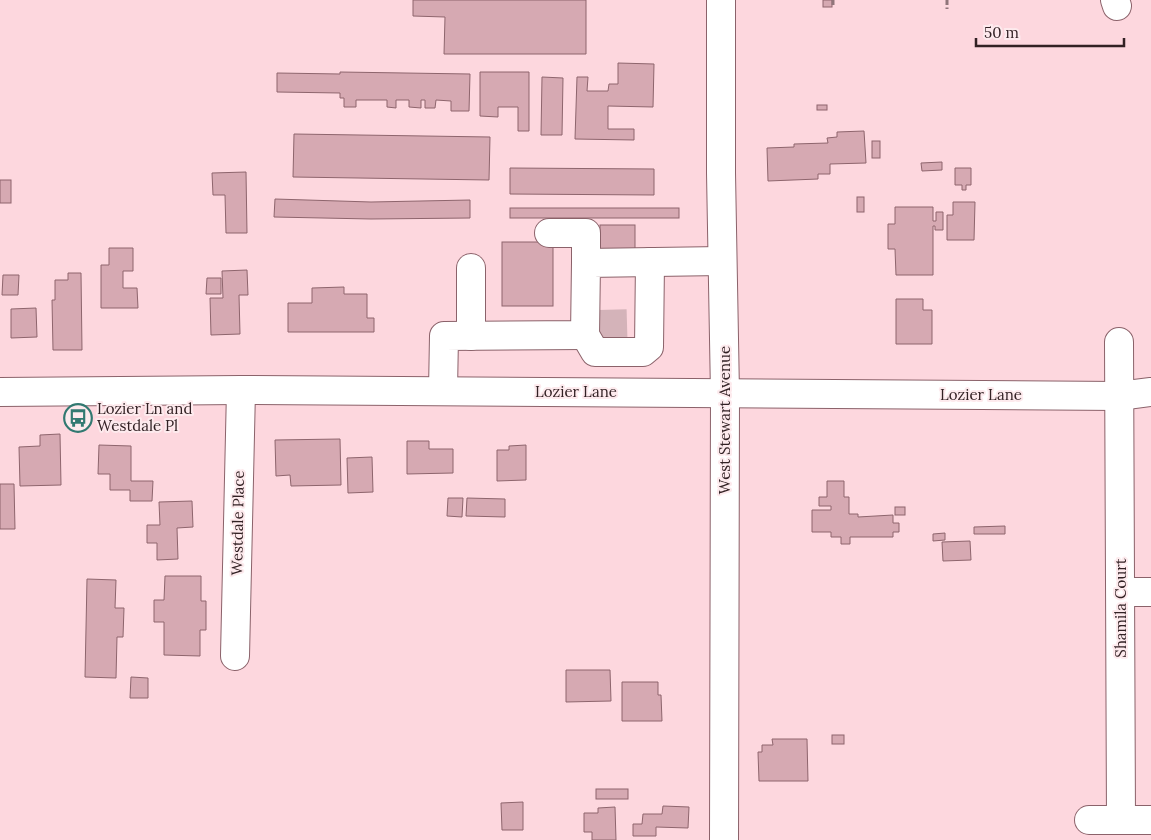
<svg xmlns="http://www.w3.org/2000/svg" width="1151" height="840" font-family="Lora,serif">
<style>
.building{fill:#d6a9b2;stroke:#8e656d}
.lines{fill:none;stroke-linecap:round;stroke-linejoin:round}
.minor-tunnel{stroke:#d4b3b9;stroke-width:28;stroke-dasharray:28 14;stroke-linecap:butt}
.minor-casing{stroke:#8b626a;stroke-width:30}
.major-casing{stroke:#8b626a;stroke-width:30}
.path{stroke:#90757a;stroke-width:3;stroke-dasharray:5 2.5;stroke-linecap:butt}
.minor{stroke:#fff;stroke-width:28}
.major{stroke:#fff;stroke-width:28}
.labels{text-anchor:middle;stroke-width:4;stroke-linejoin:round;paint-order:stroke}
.street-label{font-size:15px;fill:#322124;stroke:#fdeaed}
.poi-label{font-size:15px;fill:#322124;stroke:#fdeaed;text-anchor:start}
</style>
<rect width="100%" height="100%" fill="#fdd7de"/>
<g class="building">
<path d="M413,0H586V54H444L445,17L413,16Z"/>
<rect x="823" y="0" width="9" height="7"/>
<path d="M618,63L654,64L653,107L608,106V129H634V140L575,139L577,77H588L587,91H608L609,84H618Z"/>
<path d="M340,72L470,74L469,111H451V101L436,100L435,108H425V100H421V108L409,107V100H396V108L387,107V100H356V107H344V98H340V93L277,92V73L340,74Z"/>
<path d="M480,72H529V131H518V107H498V117L480,116Z"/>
<path d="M542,77L563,78L562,135H541Z"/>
<rect x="817" y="105" width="10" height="5"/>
<path d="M864,131L866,163L830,164V174H818V179L768,181L767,148L794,147V144L828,143L827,138L837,137V132Z"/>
<path d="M294,134L490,137L489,180L293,177Z"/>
<rect x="872" y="141" width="8" height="17"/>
<path d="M942,162V170L922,171L921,163Z"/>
<path d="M510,168L654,169V195L510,194Z"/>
<path d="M955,168H971V185H966V190H962V185H955Z"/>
<path d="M246,172L247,233H226L225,195H213L212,173Z"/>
<rect x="0" y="180" width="11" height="23"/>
<rect x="857" y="197" width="7" height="15"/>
<path d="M275,199L371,202L470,200V218L371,219L274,217Z"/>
<path d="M953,202H975L974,240H947V215H953Z"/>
<path d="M895,207H933V221H936V212H943V230H935V226H933V275H896L895,249H888V224H895Z"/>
<rect x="510" y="208" width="169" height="10"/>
<rect x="600" y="225" width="35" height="27"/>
<rect x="502" y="242" width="51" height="64"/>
<path d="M109,248H133V271H123V288H137L138,308H101V265H109Z"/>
<path d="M247,270L248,295H239L240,334L211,335L210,298H223L222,271Z"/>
<path d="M68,273H81L82,350H53L52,300H55V280H68Z"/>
<path d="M3,275H19L18,295H2Z"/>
<path d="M207,278H221V294H206Z"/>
<path d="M344,287V294H367V318H374V332H288V303H312V288Z"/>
<path d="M896,299H923V310H932V344H896Z"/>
<path d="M36,308L37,337L11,338V309Z"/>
<path d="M60,434L61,485L20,486L19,447L40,446V435Z"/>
<path d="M340,439L341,485L291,486L290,475L276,476L275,440Z"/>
<path d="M407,441H429V449H453V473L407,474Z"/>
<path d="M99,445L131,446V481H153L152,501H130V490H110V474H98Z"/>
<path d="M526,445V480L497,481V450H509V446Z"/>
<path d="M372,457L373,492L348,493L347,458Z"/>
<path d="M827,481H844V497H849V514H858V517L893,515V523H899V532H893V537H850V544H841V537H831V532H812V510H831V506H819V497H827Z"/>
<path d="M0,484H14L15,529H0Z"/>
<path d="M448,498H463L462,517L447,516Z"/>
<path d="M467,498L505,499V517L466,516Z"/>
<path d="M192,501L193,527L177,528L178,559L157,560V543H147V525H160L159,502Z"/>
<rect x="895" y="507" width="10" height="8"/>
<path d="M1005,526V534H974V527Z"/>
<path d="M945,533V540L933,541V534Z"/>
<path d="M970,541L971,560L943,561L942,542Z"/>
<path d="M165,576H201V601H206V630H200V656L164,655V622H154V600H164Z"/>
<path d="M87,579L116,580L115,608H124L123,637H117L116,678L85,677Z"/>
<path d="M566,670H610L611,701L566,702Z"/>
<path d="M131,677L148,678V698H130Z"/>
<path d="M622,682H658V695H661L662,721H622Z"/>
<rect x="832" y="735" width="12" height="9"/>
<path d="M772,739H807L808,781H759L758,752H762V745H773Z"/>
<rect x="596" y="789" width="32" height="10"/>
<path d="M523,802V830H502L501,803Z"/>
<path d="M663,806L689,807L688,828L656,827V836H633V824H642L643,814H662Z"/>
<path d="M615,807L616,840H592V832H584V813H598V808Z"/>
</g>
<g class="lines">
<path class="minor-tunnel" d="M599,324L634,323"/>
<defs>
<g id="minor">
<path d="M1115,0L1117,6"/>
<path d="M549,233H586V267"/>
<path d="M471,268V336"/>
<path d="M585,335L595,352H643L649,347L650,262"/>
<path d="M1119,342L1121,820"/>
<path d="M443,391L444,336L585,335L586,263L722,261"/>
<path d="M1121,592H1151"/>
<path d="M235,656L241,390"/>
<path d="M1089,820H1151"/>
</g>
<g id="major">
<path d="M721,0V173L725,394L724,840"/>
<path d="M0,392L241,390L1119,396L1151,392"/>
</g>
</defs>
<use href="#minor" class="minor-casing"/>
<use href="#major" class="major-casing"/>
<g class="path">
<path d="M833,0V7"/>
<path d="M947,0V9"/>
</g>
<use href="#minor" class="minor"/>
<use href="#major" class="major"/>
</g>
<defs>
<symbol id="bus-ring" viewBox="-11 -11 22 22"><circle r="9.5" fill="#fdeaed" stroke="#327971" stroke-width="1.5"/><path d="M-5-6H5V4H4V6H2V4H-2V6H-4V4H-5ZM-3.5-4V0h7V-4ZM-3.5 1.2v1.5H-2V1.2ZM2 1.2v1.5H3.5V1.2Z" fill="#327971"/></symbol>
</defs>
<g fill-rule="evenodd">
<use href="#bus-ring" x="62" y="402" width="32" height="32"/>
</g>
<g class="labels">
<g class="street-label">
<text x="576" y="397">Lozier Lane</text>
<text x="981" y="400">Lozier Lane</text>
<text transform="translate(725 420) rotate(-90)" y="5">West Stewart Avenue</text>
<text transform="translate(238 523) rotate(-89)" y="5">Westdale Place</text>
<text transform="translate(1121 608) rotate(-90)" y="5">Shamila Court</text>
</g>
<g class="poi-label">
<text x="97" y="414">Lozier Ln and<tspan x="97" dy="17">Westdale Pl</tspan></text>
</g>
</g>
<path d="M976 38v8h148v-8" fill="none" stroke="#322124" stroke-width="2.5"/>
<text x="984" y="38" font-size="15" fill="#322124" stroke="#fdeaed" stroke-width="4" paint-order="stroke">50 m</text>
</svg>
